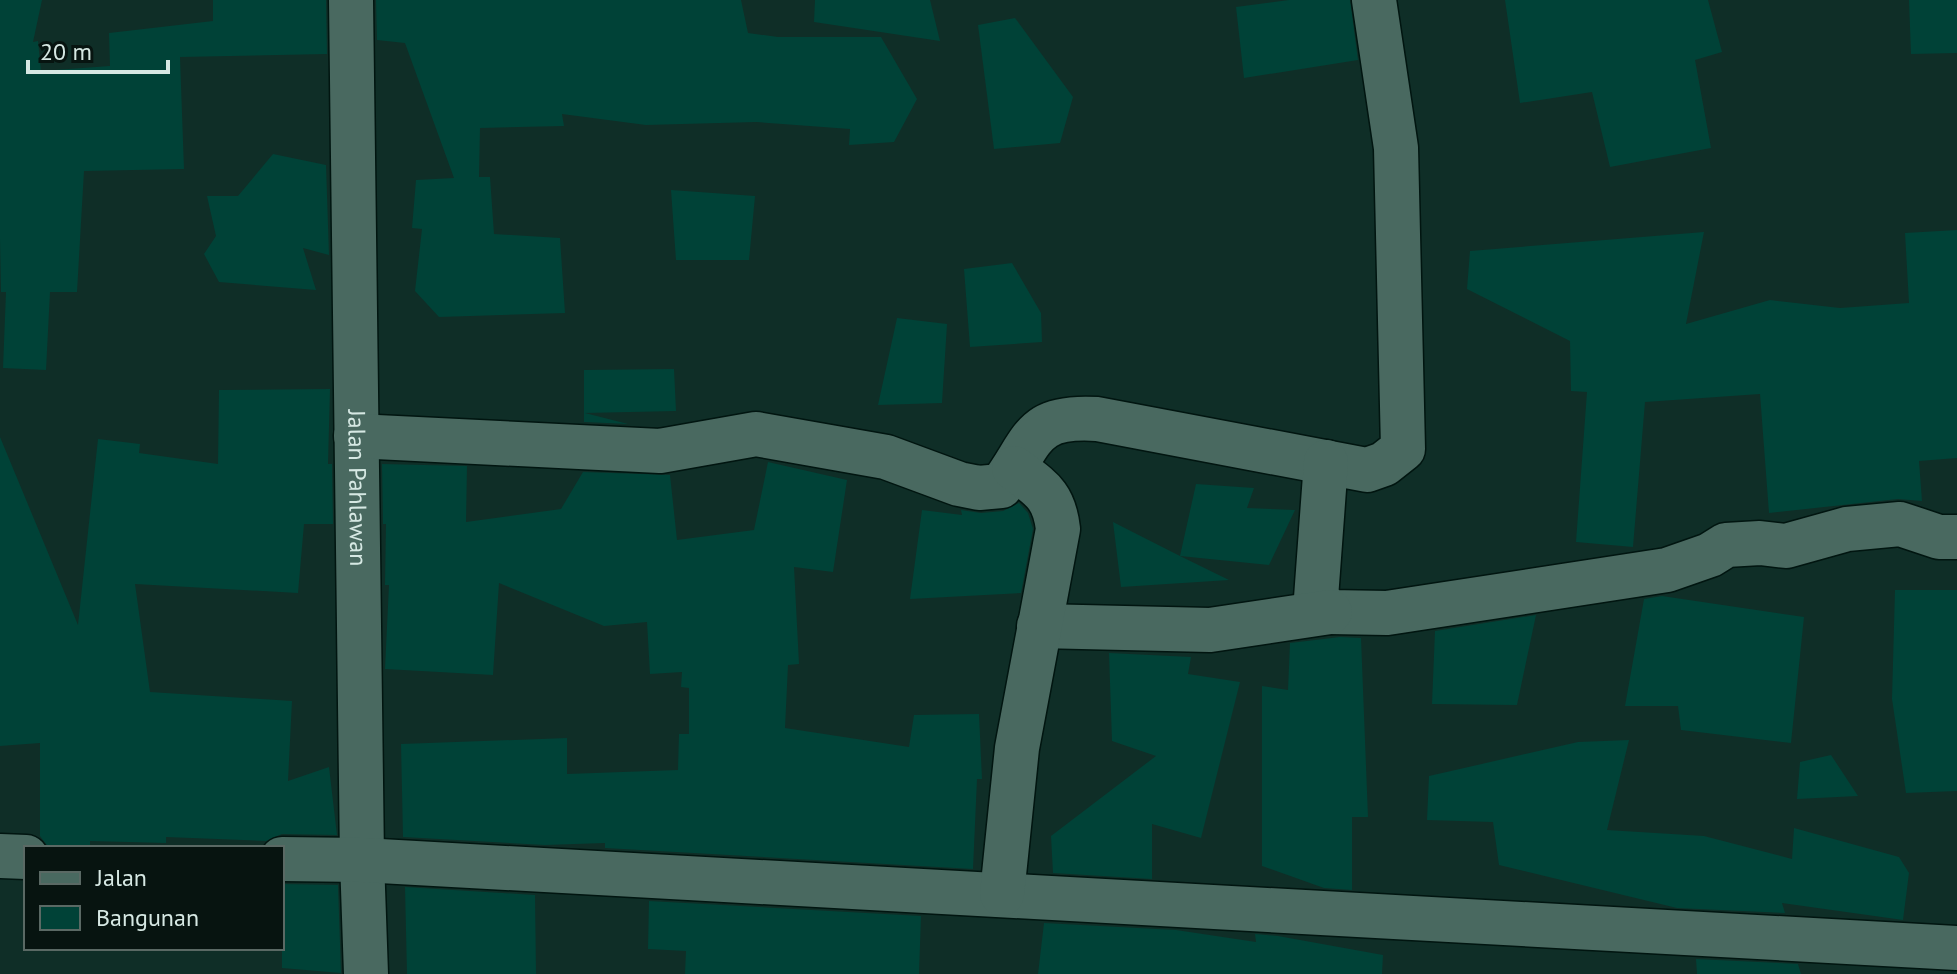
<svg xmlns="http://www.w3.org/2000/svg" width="1957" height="974" font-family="'PT Sans',sans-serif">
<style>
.building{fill:#004237}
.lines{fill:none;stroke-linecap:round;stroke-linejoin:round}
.street-casing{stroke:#011510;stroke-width:47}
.street{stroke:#496960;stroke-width:44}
.labels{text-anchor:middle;stroke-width:6;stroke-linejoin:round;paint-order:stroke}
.street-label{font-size:24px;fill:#d6e8e3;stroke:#071410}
</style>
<rect width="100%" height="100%" fill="#0f2e27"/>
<g class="building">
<path d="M0,0H42L33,42L38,41L41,71L110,66L109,33L213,21V0H326L327,54L180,57L184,169L84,171L77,292H50L46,370L3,368L6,292H1L0,239Z"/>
<path d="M376,0H741L748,33L778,37H881L917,99L894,142L849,145L850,129L756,122L646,125L562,114L564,126L480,128L479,177H490L494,234L560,238L565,313L439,317L415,291L422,229L412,228L416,180L454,178L405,43L377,40Z"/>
<path d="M815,0H930L940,41L814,22Z"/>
<path d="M1289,0H1350L1358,60L1244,78L1236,7Z"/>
<path d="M1505,0H1708L1722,52L1695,60L1711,148L1610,167L1592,92L1520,103Z"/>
<path d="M1909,0H1957V53L1911,54Z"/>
<path d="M1015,18L1073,97L1060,143L994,149L978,25Z"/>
<path d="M273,154L326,165L329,255L303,248L316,290L219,282L204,254L216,236L207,196H238Z"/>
<path d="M671,190L755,196L749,260H676Z"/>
<path d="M1957,230V458L1919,461L1922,501L1898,499L1769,513L1760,394L1645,402L1633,547L1576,542L1587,392L1571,391L1570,341L1467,289L1470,251L1704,232L1686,324L1770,300L1840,308L1909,303L1905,233Z"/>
<path d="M1012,263L1041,313L1042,342L970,347L964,269Z"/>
<path d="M897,318L947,324L942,403L878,405Z"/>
<path d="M674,369L676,411L585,413L628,424L584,422V370Z"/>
<path d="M330,389L328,464H332L333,524H304L298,593L135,584L150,692L292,701L288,781L329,767L337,835L282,834L266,841L166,837V843L90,841V848H49L40,836V743L0,746V437L78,625L98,439L140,444L139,453L218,464L219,390Z"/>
<path d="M768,462L847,480L833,572L794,567L799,664L788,665L785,728L909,747L914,715L979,714L982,779H977L973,869L605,848V843L545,845L403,837L401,744L567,738V774L678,770L679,734H689V688L681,687L682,672L650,674L647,622L604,626L499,583L493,675L385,669L389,585H385L386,524H383L382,464L467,466L466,522L561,509L583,472L670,475L677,540L754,530Z"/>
<path d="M1196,484L1254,488L1247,508L1295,510L1269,565L1180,556Z"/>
<path d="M1019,503L1028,513L1033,529L1021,593L910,599L922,510L962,515L961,510L981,513L1003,511Z"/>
<path d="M1113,522L1180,556L1229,580L1121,587Z"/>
<path d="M1895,590H1957V791L1906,793L1892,699Z"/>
<path d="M1662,596L1804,617L1791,743L1681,730L1678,706H1625L1644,599Z"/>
<path d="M1536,615L1517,705L1432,704L1435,631Z"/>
<path d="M1340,637L1361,638L1368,817H1352V890L1324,888L1262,866V686L1288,690L1290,643Z"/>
<path d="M1109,653L1191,657L1188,674L1240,682L1201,838L1152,824V879L1053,873L1051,836L1156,756L1112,741Z"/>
<path d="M1629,740L1607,830L1704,836L1792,859L1794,828L1899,857L1909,873L1903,920L1782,903L1785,913L1677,908L1499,865L1493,822L1427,820L1429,776L1578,742Z"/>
<path d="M1831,755L1858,796L1797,799L1800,762Z"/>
<path d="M282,884L338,885L341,973L282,968Z"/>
<path d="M405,887L535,895L536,974H407Z"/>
<path d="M649,901L921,916L919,974H685L686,951L648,949Z"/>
<path d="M1044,923L1176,930L1256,942L1255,934L1278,936L1383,955L1382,974H1038Z"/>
<path d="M1696,959L1798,964L1801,974H1697Z"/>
</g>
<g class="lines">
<defs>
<g id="street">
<path id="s1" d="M351,0L362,860L366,974"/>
<path d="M356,436L660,451L756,434L886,457L959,484L979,488L1001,486C1035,440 1030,415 1097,419L1367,470L1384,464L1403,449L1396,148L1374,0"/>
<path d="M1326,462L1316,598L1330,612L1387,613L1667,570L1710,555L1726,545L1760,543L1786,546L1847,529L1900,524L1939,537H1957"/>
<path d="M1039,626L1210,630L1330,612"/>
<path d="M0,856L26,857"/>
<path d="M282,859L362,860L1957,948"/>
<path d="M1002,894L1017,748L1058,529C1054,494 1040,488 1014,468"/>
</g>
</defs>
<use href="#street" class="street-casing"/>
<use href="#street" class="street"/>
</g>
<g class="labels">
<g class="street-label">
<text dy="8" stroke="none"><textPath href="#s1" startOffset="488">Jalan Pahlawan</textPath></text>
</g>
</g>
<rect x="24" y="846" width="260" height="104" fill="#071410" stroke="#5a6964" stroke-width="2"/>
<rect x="40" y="872" width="40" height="12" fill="#496960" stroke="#5a6964" stroke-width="2"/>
<text x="96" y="886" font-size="24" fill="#d6e8e3">Jalan</text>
<rect x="40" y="906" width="40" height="24" fill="#004237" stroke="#5a6964" stroke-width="2"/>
<text x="96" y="926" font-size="24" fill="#d6e8e3">Bangunan</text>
<path d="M28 60v12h140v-12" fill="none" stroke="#d6e8e3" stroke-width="4"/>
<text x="40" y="60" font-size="24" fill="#d6e8e3" stroke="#071410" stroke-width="6" paint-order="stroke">20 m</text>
</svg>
